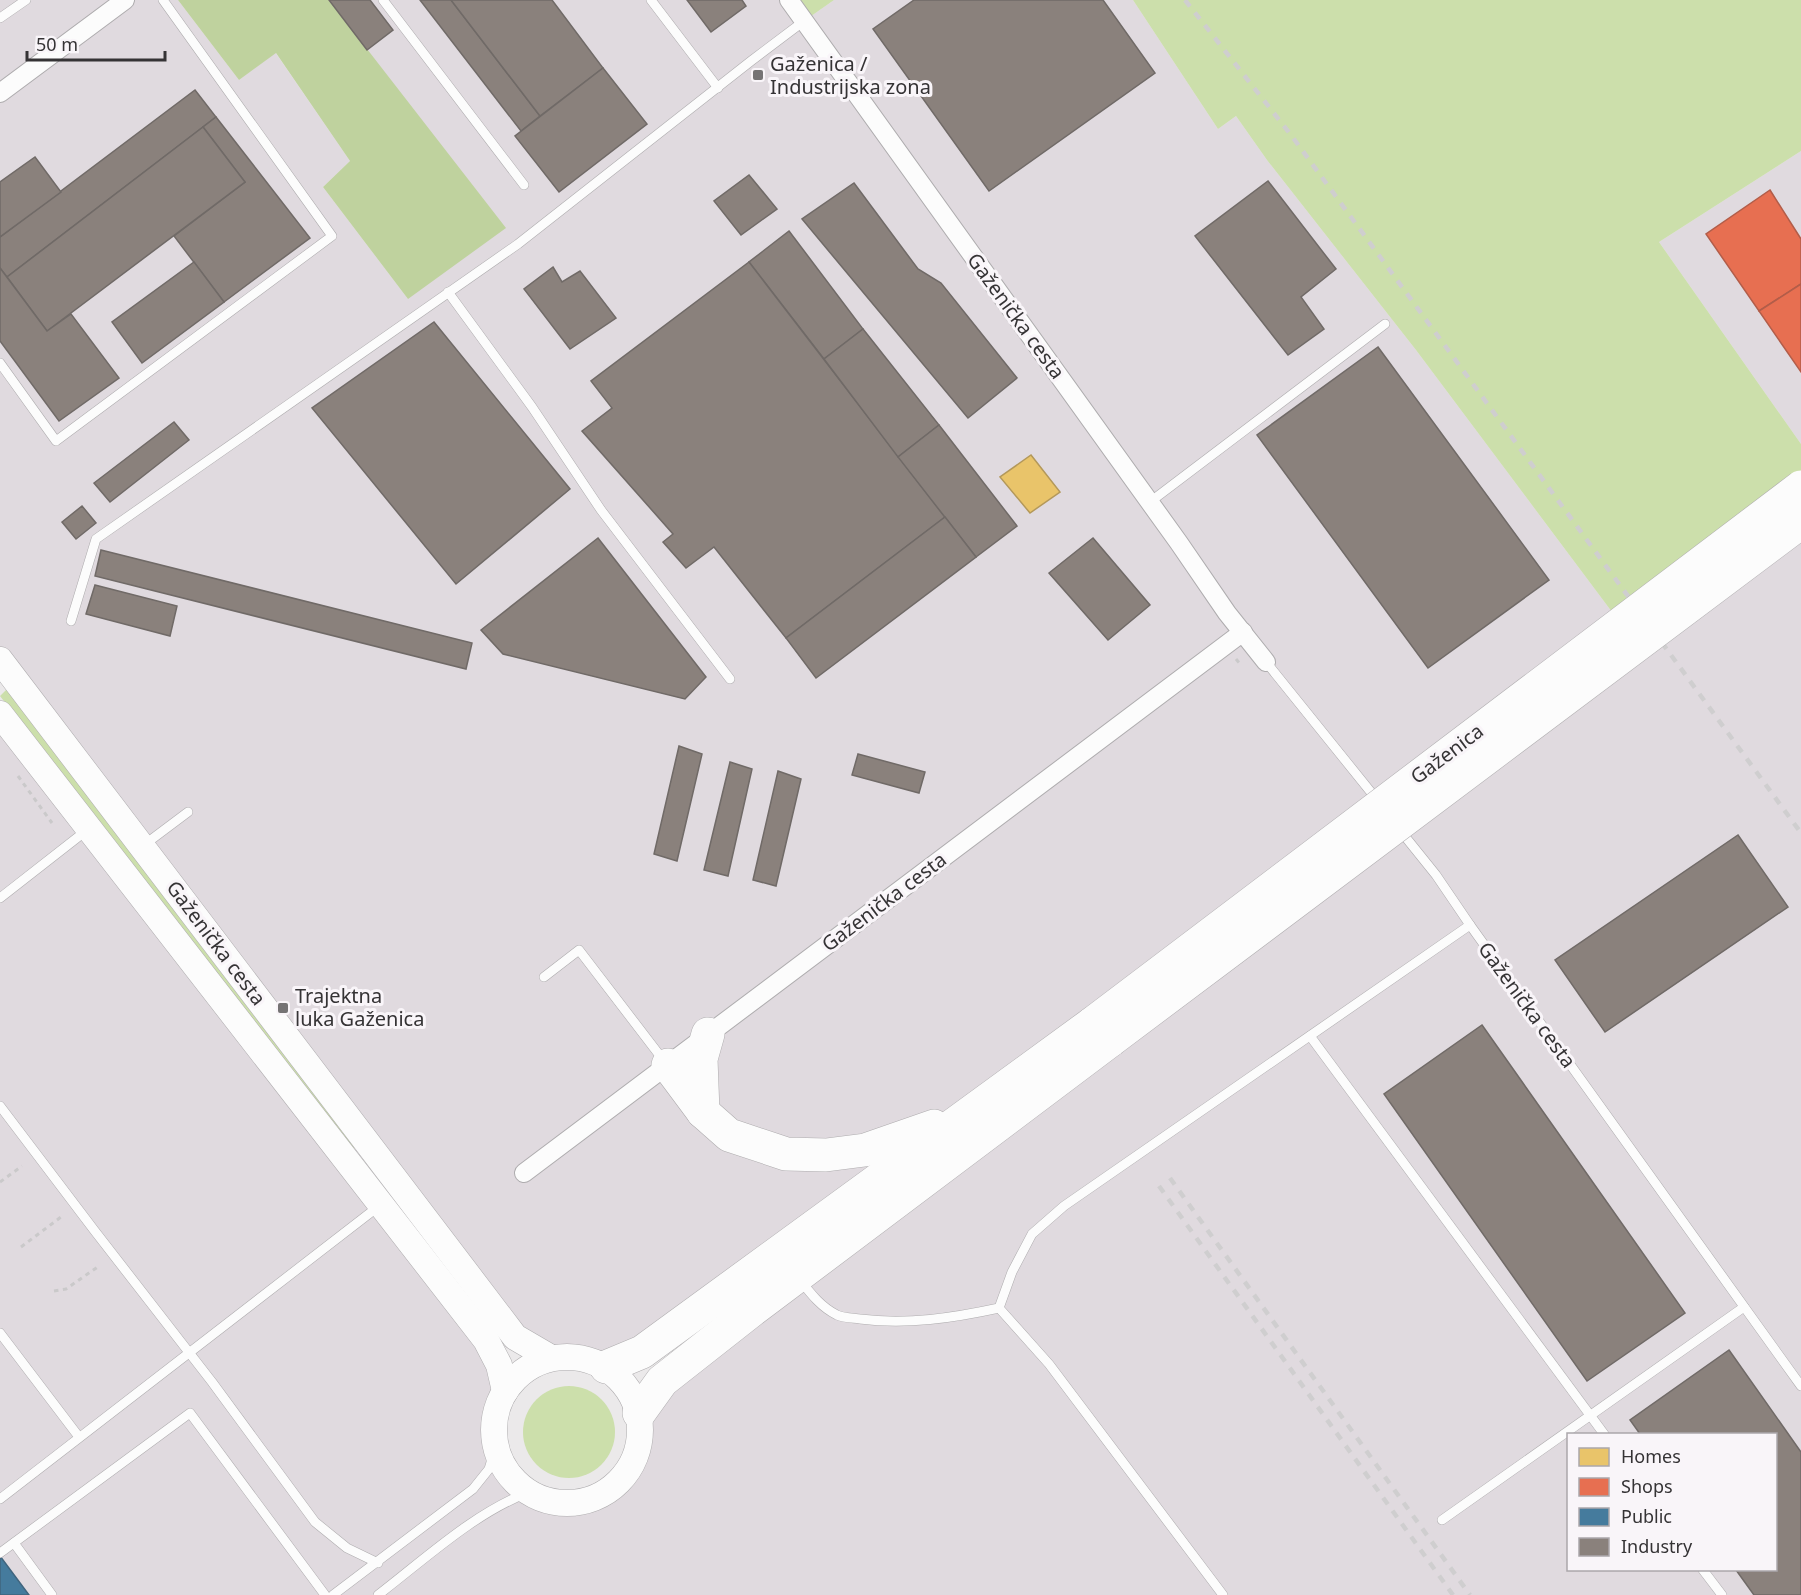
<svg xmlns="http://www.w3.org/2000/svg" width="1801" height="1595" font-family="'Noto Sans',sans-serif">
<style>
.built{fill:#e0dadf;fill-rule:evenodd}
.green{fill:#ccdfab}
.forest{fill:#bfd29e}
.homes{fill:#e9c46a;stroke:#b3985a;stroke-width:1.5}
.shops{fill:#e76f51;stroke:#b25d49;stroke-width:1.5}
.public{fill:#457b9d;stroke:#40657e;stroke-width:1.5}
.industry{fill:#8a817c;stroke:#706a67;stroke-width:1.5}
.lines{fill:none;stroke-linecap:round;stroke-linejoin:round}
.lane-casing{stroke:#aeacae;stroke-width:10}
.street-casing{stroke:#aeacae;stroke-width:20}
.secondary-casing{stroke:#aeacae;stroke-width:27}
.highway-casing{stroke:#aeacae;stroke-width:34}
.path{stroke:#cac9ca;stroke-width:3;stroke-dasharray:4.5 4.5;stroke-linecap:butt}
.lane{stroke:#fcfcfc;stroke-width:9}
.street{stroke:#fcfcfc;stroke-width:18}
.secondary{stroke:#fcfcfc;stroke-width:26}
.highway{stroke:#fcfcfc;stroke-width:33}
.rail{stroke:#cfcecf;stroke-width:4.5;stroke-dasharray:8 8;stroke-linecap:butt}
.highway-bridge-casing{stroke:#aeacae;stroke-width:34;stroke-linecap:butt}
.highway-bridge{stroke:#fcfcfc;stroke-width:33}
.poi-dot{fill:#757374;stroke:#f9f5f9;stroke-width:2}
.labels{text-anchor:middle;stroke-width:6;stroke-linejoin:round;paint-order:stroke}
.poi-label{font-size:20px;fill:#353335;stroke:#f9f5f9;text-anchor:start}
.street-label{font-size:20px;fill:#353335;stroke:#f9f5f9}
</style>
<rect width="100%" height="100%" fill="#ebe9ea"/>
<g class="built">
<path d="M0,0H178L239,80L275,52L350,161L323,187L408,299L367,50L329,0H789L804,21L834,0H1133L1218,129L1236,116L1267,160L1416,350L1615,616L606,1367L551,1358L515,1337L0,660Z"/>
<path d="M1801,151V444L1659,242Z"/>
<path d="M1801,523V1595H0V714L486,1340L505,1391L495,1417L494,1432L496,1446L508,1472L529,1491L542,1498L570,1503L598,1496L621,1480L636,1455L640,1441L639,1413ZM1568,1434H1776V1570H1568Z"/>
</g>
<g class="green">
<path d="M789,0H834L804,21Z"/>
<path d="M1133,0H1801V151L1659,242L1801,444V486L1615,616L1416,350L1267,160L1236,116L1218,129Z"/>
<path d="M9,687L191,933L355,1148L350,1153L0,696Z"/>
<circle cx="569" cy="1432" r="46"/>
</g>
<path class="forest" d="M178,0H329L506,228L408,299L323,187L350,161L276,53L239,80Z"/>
<path class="homes" d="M1031,455L1060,492L1030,513L1000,477Z"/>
<g class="shops">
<path d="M1770,190L1801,239V284L1759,311L1706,234Z"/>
<path d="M1801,284V372L1759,311Z"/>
</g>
<path class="public" d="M0,1556L29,1595H0Z"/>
<g class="industry">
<path d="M329,0H370L393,30L367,50Z"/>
<path d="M420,0H451L540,116L521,131Z"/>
<path d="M451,0H552L603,68L540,116Z"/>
<path d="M687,0H742L746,6L711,32Z"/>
<path d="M914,0H1103L1155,73L989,191L873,29Z"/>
<path d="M603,68L647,124L559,192L515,136Z"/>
<path d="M195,90L216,117L7,277L0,268V237Z"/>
<path d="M216,117L310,238L224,302L174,236L245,182L203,127Z"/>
<path d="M203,127L245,182L47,331L7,277Z"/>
<path d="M35,157L61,192L0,237V182Z"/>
<path d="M749,175L777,209L741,235L714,201Z"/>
<path d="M1268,181L1336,269L1301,297L1324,329L1288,355L1195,236Z"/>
<path d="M854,183L918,269L941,283L1017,378L968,418L802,219Z"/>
<path d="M789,231L863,329L824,359L749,262Z"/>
<path d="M194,262L224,302L142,363L112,322Z"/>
<path d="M749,262L945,517L786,638L714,547L686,568L663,542L673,534L582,431L612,408L591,381Z"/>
<path d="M553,267L562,282L580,271L616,318L570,349L524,289Z"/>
<path d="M0,268L47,331L71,314L119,378L59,421L0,341Z"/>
<path d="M434,322L570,489L456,584L312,408Z"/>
<path d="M863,329L939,425L898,457L824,359Z"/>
<path d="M1378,347L1549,580L1428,668L1257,435Z"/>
<path d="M174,422L189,440L110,502L94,483Z"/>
<path d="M939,425L1017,526L976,557L898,457Z"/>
<path d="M82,506L96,523L76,539L62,522Z"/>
<path d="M945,517L976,557L816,678L786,638Z"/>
<path d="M598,538L706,677L685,699L503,654L481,630Z"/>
<path d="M1093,538L1150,605L1108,640L1049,573Z"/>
<path d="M101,550L472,643L466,669L95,576Z"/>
<path d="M95,585L177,606L170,636L86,614Z"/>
<path d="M679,746L702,754L677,861L654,854Z"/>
<path d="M858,754L925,772L919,793L852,775Z"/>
<path d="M730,762L752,769L728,876L704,870Z"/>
<path d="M778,771L801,779L776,886L753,880Z"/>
<path d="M1738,835L1788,907L1605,1032L1555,960Z"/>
<path d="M1482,1025L1685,1313L1587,1381L1384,1094Z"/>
<path d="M1729,1350L1801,1452V1595H1754L1736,1570H1776V1434H1640L1630,1420Z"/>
</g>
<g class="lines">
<defs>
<g id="lane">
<path d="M383,0L524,185"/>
<path d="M651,0L718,88"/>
<path d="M0,18L26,0"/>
<path d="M448,292L532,407L601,510L730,679"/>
<path d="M0,363L56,441L332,236L163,0"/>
<path d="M1150,502L1385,324"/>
<path d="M71,621L96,539L518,244L751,61L804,21"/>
<path d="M1266,662L1378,801"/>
<path d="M1399,829L1436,875L1470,925L1801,1386"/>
<path d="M144,845L188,812"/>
<path d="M0,898L87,830"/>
<path d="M544,977L579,950L664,1061"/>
<path d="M1310,1036L1604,1434"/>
<path d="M0,1106L94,1230L212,1382L315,1522L347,1548L378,1563"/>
<path d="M800,1280C811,1294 821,1307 837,1315C844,1318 853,1318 860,1319C907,1325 953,1318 999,1308L1012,1272L1032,1234L1064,1206L1470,925"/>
<path d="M999,1308L1049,1364L1223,1595"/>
<path d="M0,1333L79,1437"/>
<path d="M0,1499L379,1206"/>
<path d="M1442,1520L1744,1307"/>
<path d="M14,1543L52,1595"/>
<path d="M0,1553L190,1413L325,1595"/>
<path d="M1703,1570L1722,1595"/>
<path d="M333,1595L473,1489L489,1469L496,1446"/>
<path d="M378,1595C425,1559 474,1513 529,1492"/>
</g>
<g id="street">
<path d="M789,0L1179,543L1227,613L1266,662"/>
<path d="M0,93L125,0"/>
<path d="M524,1173L1243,632"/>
</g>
<g id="secondary">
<path d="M0,660L515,1337L551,1358"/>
<path d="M0,714L486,1340L499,1365L505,1391"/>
<circle cx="567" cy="1430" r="73"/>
</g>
<g id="highway">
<path d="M668,1065L703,1112L729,1135L786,1154L826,1155L865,1150L934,1126"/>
<path d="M703,1112L701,1059L708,1034"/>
<path d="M606,1367L642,1352L1093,1023"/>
<path d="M639,1413L662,1381L751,1311L1111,1040"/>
</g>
</defs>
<use href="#lane" class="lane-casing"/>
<use href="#street" class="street-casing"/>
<use href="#secondary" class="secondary-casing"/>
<use href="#highway" class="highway-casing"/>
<g class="path">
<path d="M1236,659L1241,665"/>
<path d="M18,776L52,823"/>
<path d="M0,1182L22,1166"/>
<path d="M21,1247L61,1217"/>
<path d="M54,1291L66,1289L99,1266"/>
</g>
<use href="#lane" class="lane"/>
<use href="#street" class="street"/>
<use href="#secondary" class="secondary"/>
<use href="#highway" class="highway"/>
<g class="rail">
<path d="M1185,0L1291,135L1801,833"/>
<path d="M1170,1178L1470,1595"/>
<path d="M1159,1186L1453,1595"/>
</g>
<defs>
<g id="highway-bridge">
<path d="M1093,1023L1801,487"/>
<path d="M1111,1040L1801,522"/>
</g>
</defs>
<use href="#highway-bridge" class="highway-bridge-casing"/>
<use href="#highway-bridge" class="highway-bridge"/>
</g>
<g class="poi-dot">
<rect x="752" y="69" width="12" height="12" rx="3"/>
<rect x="277" y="1002" width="12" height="12" rx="3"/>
</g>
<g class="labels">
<g class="poi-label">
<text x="770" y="71">Gaženica /<tspan x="770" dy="23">Industrijska zona</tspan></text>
<text x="295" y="1003">Trajektna<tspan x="295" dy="23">luka Gaženica</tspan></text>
</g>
<g class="street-label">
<text transform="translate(1016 316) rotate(54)" y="7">Gaženička cesta</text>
<text transform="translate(1447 754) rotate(-37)" y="7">Gaženica</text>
<text transform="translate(884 902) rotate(-37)" y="7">Gaženička cesta</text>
<text transform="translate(216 943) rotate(53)" y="7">Gaženička cesta</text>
<text transform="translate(1527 1005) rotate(54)" y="7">Gaženička cesta</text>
</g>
</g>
<rect x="1567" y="1433" width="210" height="138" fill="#f9f5f9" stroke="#aba7ab" stroke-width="1.5"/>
<rect x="1579" y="1448" width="30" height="18" fill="#e9c46a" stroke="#aba7ab" stroke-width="1.5"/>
<text x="1621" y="1463" font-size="18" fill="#353335">Homes</text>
<rect x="1579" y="1478" width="30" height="18" fill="#e76f51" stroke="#aba7ab" stroke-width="1.5"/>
<text x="1621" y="1493" font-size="18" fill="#353335">Shops</text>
<rect x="1579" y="1508" width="30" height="18" fill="#457b9d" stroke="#aba7ab" stroke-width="1.5"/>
<text x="1621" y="1523" font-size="18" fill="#353335">Public</text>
<rect x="1579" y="1538" width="30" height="18" fill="#8a817c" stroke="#aba7ab" stroke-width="1.5"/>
<text x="1621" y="1553" font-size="18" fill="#353335">Industry</text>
<path d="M27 51v9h138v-9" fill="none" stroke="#353335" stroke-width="3"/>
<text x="36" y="51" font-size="18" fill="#353335" stroke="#f9f5f9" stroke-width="4.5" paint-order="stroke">50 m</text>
</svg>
